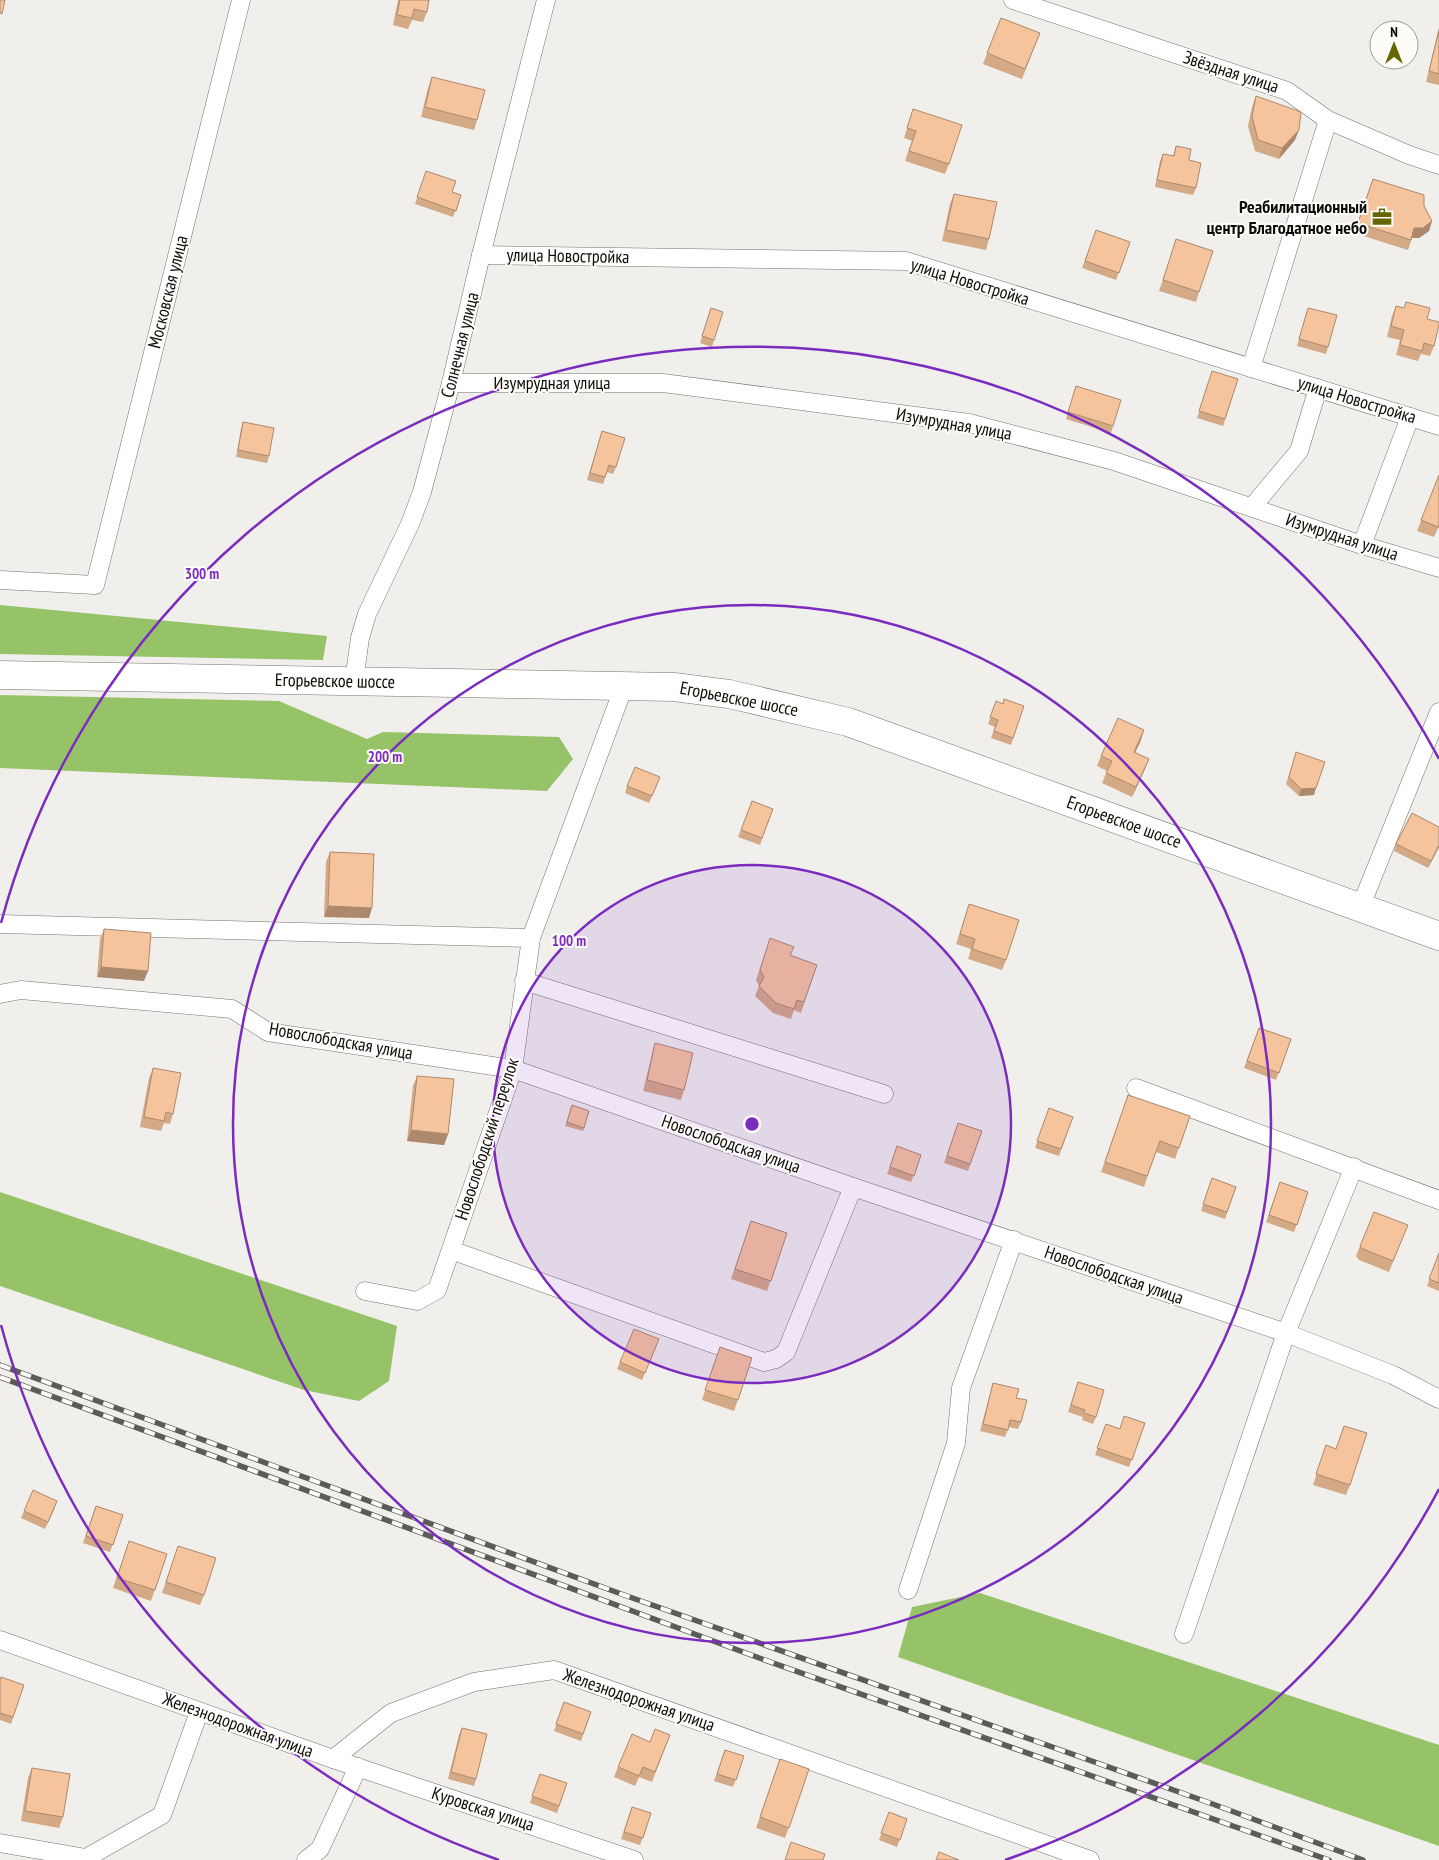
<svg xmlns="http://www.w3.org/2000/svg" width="1439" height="1860" font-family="'PT Sans Narrow',sans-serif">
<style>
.forest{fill:#97c368}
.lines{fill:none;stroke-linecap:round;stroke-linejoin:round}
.street-casing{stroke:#737270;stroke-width:19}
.primary-casing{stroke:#737270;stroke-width:29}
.street{stroke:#fff;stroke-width:18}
.primary{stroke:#fff;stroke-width:28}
.rail-casing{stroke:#5b5b59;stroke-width:5.5}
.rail{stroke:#fefcf9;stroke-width:4;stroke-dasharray:11;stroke-linecap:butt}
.wall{fill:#d3a986}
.shaded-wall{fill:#ac896d}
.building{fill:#f5c49c;stroke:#ac896d}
.ring{fill:none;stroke:#7b2cbf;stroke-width:2.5}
.labels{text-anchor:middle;stroke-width:4;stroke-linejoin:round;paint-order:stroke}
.street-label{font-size:18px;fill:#0c0c0b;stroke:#fefcf9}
.poi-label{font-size:18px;font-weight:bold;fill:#0c0c0b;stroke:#fefcf9;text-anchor:end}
.centre{fill:#7b2cbf;stroke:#fefcf9;stroke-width:2.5}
.ring-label{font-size:15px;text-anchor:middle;font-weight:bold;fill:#7b2cbf;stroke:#fefcf9;stroke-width:4;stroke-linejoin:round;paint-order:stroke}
</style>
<rect width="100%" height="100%" fill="#f0efec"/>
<g class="forest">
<path d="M0,605L327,636L323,660L0,654Z"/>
<path d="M0,695L279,701L367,739L383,732L559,737L573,759L547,791L0,768Z"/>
<path d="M0,1192L397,1326L389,1381L359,1401L304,1390L0,1286Z"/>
<path d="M980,1593L1439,1745V1846L898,1657L912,1607Z"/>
</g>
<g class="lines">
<defs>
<g id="street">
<path d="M1013,0L1287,91L1328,120L1409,155L1439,165"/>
<path d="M481,255L906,261L1439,426"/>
<path d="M1251,368L1328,120"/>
<path d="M451,383H663L969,423L1114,461L1362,545L1439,568"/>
<path d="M1252,507L1299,451L1318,388"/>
<path d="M1362,545L1410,417"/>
<path d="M0,580L95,585L241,0"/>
<path d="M354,681L360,638L367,614L410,524L422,492L451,383L481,255L546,0"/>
<path d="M1360,908L1439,712"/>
<path d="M0,924L531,938"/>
<path d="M524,981L884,1094"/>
<path d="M0,994L21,990L232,1009L268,1032L513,1069L853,1187L1286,1333L1393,1375L1439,1399"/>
<path d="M1136,1088L1439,1200"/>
<path d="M451,1250L764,1362L776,1359L786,1352L853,1187"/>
<path d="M365,1291L417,1301L437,1290L513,1069L531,938L624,686"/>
<path d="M908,1590L956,1443L961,1388L1014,1240"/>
<path d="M1184,1634L1286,1333L1354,1167"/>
<path d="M0,1640L333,1759L391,1713L474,1682L554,1670L1090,1860"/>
<path d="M333,1759L634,1860"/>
<path d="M0,1843L86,1858L162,1815L199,1712"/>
<path d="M306,1860L320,1849L358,1767"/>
</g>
<path id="primary" d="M0,675L674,687L729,694L848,722L1439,936"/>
</defs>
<use href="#street" class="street-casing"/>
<use href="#primary" class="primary-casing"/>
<use href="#street" class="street"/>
<use href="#primary" class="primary"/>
<defs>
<g id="rail">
<path d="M0,1365L624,1595L1210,1803L1363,1860"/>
<path d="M0,1377L762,1659L1329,1860"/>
</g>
</defs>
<use href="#rail" class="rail-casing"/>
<use href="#rail" class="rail"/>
</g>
<g class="wall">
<path d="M398,0H429L427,12L423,22L412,20L408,29L393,25Z"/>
<path d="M1001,18L1040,33L1022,79L983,64Z"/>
<path d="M1439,27V85L1426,82Z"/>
<path d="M432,77L477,120L474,130L421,117L428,88Z"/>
<path d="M1256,96L1295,140L1279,159L1255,151L1248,126L1252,107Z"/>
<path d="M913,109L949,164L945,174L905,161L912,141L904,138Z"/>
<path d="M1176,146L1196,188L1193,195L1155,187L1160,161L1163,154L1173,156Z"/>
<path d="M426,171L452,192L461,195L453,217L415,204Z"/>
<path d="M1373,179L1424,206L1432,221L1429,231L1419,238H1412L1408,250L1354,233Z"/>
<path d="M954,194L989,239L986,250L942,241L950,204Z"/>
<path d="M1096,230L1130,242L1116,280L1082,268Z"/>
<path d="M1173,250L1199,292L1196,302L1159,291Z"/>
<path d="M1406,302L1427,319L1434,346L1430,356L1421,354L1418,361L1396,355L1400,340L1387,337L1392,316L1396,306L1404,308Z"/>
<path d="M711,308L714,340L712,347L700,343Z"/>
<path d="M1308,308L1328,347L1326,354L1297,346Z"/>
<path d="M1212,371L1238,379L1223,426L1197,418Z"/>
<path d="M1074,393L1113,426L1111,433L1066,419Z"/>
<path d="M243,422L269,456L267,463L236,457L241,429Z"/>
<path d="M602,431L616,467L613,474L607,472L603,484L587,480Z"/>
<path d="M1439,475V528H1438L1434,537L1417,531Z"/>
<path d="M996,701L1003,704L1024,706L1011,745L991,738L995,727L988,724Z"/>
<path d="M1141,740L1135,753L1149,759L1132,797L1102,783L1107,771L1097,766L1101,756Z"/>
<path d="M1296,752L1314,795L1299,796L1286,784Z"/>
<path d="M660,777L649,803L625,793L627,786Z"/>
<path d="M752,801L773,809L760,845L738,837Z"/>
<path d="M1396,844L1439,847L1428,868L1394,851Z"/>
<path d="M330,852L369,918L324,917L326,862Z"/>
<path d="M966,914L1006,960L1002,970L968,959L971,949L956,944Z"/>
<path d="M104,929L144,981L97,977L100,939Z"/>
<path d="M770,938L790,955L817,965L801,1013L794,1010L791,1019L773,1013L755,996L759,986L756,980Z"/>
<path d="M1259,1028L1291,1039L1276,1080L1244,1068Z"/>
<path d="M655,1043L684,1090L681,1100L643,1091L652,1054Z"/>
<path d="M153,1068L173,1114L170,1124L164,1123L161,1131L140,1127L149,1078Z"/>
<path d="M417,1076L448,1134L444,1145L407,1141L413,1086Z"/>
<path d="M1128,1095L1190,1116L1175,1159L1156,1152L1144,1187L1101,1172Z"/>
<path d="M572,1105L589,1111L583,1131L565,1126Z"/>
<path d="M1049,1108L1073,1117L1059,1156L1035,1148Z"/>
<path d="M958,1123L982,1131L968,1171L944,1163Z"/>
<path d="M897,1146L921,1155L911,1182L887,1174Z"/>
<path d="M1212,1178L1236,1187L1225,1219L1201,1211Z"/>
<path d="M1280,1182L1308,1192L1294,1232L1266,1222Z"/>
<path d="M751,1221L787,1233L767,1291L731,1279Z"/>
<path d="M1408,1225L1389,1272L1359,1260L1356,1256L1360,1246Z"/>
<path d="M1439,1253V1291L1427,1286Z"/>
<path d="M656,1346L642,1380L617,1369L620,1362Z"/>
<path d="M720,1347L752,1358L734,1411L702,1400Z"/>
<path d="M1078,1382L1096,1417L1093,1424L1082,1420L1083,1417L1068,1412Z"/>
<path d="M993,1383L1016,1398L1021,1422L1018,1429L1009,1427L1005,1437L980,1431L991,1390Z"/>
<path d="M1145,1423L1129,1467L1095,1455L1106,1424L1120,1429Z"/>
<path d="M1344,1426L1350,1485L1346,1495L1313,1485L1326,1445L1336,1449Z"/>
<path d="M96,1506L123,1515L110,1552L83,1543Z"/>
<path d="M55,1508L45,1529L21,1518L24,1511Z"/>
<path d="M129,1541L167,1554L151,1601L113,1588Z"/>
<path d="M178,1546L204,1595L200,1605L162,1593Z"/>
<path d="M0,1680L24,1685L11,1724L0,1720Z"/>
<path d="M564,1702L591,1712L581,1741L554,1731Z"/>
<path d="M462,1728L476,1779L474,1786L448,1779L459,1735Z"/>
<path d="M670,1735L652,1782L639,1777L635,1786L614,1777L618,1767L650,1742Z"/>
<path d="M725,1750L744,1756L733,1787L714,1781Z"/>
<path d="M780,1759L809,1769L785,1838L756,1828Z"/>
<path d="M32,1768L63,1817L59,1828L21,1821L28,1778Z"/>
<path d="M540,1774L567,1783L557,1813L530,1803Z"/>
<path d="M632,1807L651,1813L640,1845L621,1839Z"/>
<path d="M889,1812L907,1819L897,1847L879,1840Z"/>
</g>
<g class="shaded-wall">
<path d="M1299,130L1295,140L1279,159L1282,148Z"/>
<path d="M1432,221L1429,231L1419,238H1410L1414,228Z"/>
<path d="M1144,730L1141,740L1130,763L1134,752Z"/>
<path d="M1149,759L1145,769L1132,797L1136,787Z"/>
<path d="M1316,788L1314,795L1299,796L1301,789Z"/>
<path d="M1439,845V847L1428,868L1431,861Z"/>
<path d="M328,906L372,908L369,918L324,917Z"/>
<path d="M101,967L148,971L144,981L97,977Z"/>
<path d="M411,1130L448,1134L444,1145L407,1141Z"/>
</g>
<g class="building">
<path d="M0,0H5L2,14L0,13Z"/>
<path d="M400,0H429L427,12L414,9L412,18L397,15Z"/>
<path d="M1001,18L1040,33L1025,69L987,53Z"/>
<path d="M1439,30V74L1429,71Z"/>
<path d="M432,77L485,90L477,120L425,107Z"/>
<path d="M1256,96L1301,112L1299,130L1282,148L1258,140L1252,116Z"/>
<path d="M913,109L962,125L949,164L909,151L916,131L907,128Z"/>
<path d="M1176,146L1191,149L1189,160L1201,163L1196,188L1157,180L1163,154L1174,156Z"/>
<path d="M426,171L456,181L452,192L461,195L456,211L417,197Z"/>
<path d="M1373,179L1424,195V206L1432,221L1423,228H1414L1411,240L1358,223Z"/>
<path d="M954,194L997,202L989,239L946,230Z"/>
<path d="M1096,230L1130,242L1119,273L1085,261Z"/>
<path d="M1176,239L1213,251L1199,292L1163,280Z"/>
<path d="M1406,302L1430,308L1427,319L1439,322V325L1434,346L1424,343L1422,351L1400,345L1404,330L1391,326L1396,306L1404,308Z"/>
<path d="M711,308L723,312L714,340L702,336Z"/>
<path d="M1308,308L1337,315L1328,347L1299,339Z"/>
<path d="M1212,371L1238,379L1225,419L1199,411Z"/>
<path d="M1076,386L1121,400L1113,426L1068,412Z"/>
<path d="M243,422L274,428L269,456L238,450Z"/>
<path d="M602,431L625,438L616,467L609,465L605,477L590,473Z"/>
<path d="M1439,475V524L1438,527L1421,520Z"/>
<path d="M1004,699L1024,706L1013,738L994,731L998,720L990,717L996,701L1003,704Z"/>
<path d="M1118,718L1144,730L1134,752L1149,759L1136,787L1106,773L1112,761L1101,756Z"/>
<path d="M1296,752L1325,762L1316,788L1301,789L1289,777Z"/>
<path d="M635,767L660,777L652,796L627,786Z"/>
<path d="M752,801L773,809L762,838L741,830Z"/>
<path d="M1412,813L1439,827V845L1431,861L1396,844Z"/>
<path d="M330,852L374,854L372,908L328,906Z"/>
<path d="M969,904L1019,920L1006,960L972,949L975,939L960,934Z"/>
<path d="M104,929L151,933L148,971L101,967Z"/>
<path d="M770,938L794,947L790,955L817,965L804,1002L797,1000L794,1009L776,1003L759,986L764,977L760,970Z"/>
<path d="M1259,1028L1291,1039L1279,1073L1247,1061Z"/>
<path d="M655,1043L693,1053L684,1090L647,1080Z"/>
<path d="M153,1068L181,1073L173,1114L166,1112L164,1121L144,1117Z"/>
<path d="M417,1076L454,1079L448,1134L411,1130Z"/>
<path d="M1128,1095L1190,1116L1179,1148L1160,1141L1147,1176L1105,1162Z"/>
<path d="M572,1105L589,1111L584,1128L567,1122Z"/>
<path d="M1049,1108L1073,1117L1061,1149L1037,1141Z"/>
<path d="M958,1123L982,1131L970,1164L947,1156Z"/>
<path d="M897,1146L921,1155L914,1176L890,1167Z"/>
<path d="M1212,1178L1236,1187L1227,1212L1203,1204Z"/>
<path d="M1280,1182L1308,1192L1297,1225L1269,1215Z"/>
<path d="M1374,1212L1408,1225L1393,1261L1363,1249L1360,1246Z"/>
<path d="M751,1221L787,1233L771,1281L735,1269Z"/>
<path d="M1439,1253V1283L1429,1279Z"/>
<path d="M634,1329L659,1339L645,1373L620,1362Z"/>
<path d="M720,1347L752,1358L738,1400L705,1390Z"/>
<path d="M1078,1382L1104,1390L1096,1417L1084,1413L1085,1410L1071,1405Z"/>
<path d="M993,1383L1019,1389L1016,1398L1027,1400L1021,1422L1010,1420L1008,1430L983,1424Z"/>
<path d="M1124,1416L1145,1423L1132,1460L1097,1448L1106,1424L1120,1429Z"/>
<path d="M1344,1426L1367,1433L1350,1485L1316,1474L1326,1445L1336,1449Z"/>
<path d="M33,1490L57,1501L48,1522L24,1511Z"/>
<path d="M96,1506L123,1515L113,1545L86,1536Z"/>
<path d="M129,1541L167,1554L155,1590L117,1578Z"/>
<path d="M178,1546L216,1558L204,1595L166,1582Z"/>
<path d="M1,1677L24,1685L13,1717L0,1713V1680Z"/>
<path d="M564,1702L591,1712L583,1734L556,1724Z"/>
<path d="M462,1728L487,1734L476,1779L451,1772Z"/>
<path d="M655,1729L670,1735L655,1772L643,1767L639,1776L618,1767L632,1734L650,1742Z"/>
<path d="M725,1750L744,1756L736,1780L717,1774Z"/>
<path d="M780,1759L809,1769L789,1828L760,1817Z"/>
<path d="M32,1768L70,1774L63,1817L25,1811Z"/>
<path d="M540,1774L567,1783L559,1806L532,1796Z"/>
<path d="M632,1807L651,1813L643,1838L624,1832Z"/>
<path d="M889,1812L907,1819L900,1840L881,1833Z"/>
<path d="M791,1842L825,1854L823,1860H785Z"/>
<path d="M939,1852L959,1860H936Z"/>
</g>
<circle cx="752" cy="1124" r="259" fill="#7b2cbf" fill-opacity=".12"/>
<g class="ring">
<circle cx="752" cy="1124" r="259"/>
<circle cx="752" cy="1124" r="519"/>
<path d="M1439 1489A778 778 0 0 1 1005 1860M499 1860A778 778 0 0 1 1 1325M1 923A778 778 0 0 1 1439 759"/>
</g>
<defs>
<symbol id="office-bare" viewBox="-9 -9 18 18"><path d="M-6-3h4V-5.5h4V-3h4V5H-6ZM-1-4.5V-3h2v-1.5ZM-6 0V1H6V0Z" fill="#660" stroke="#fefcf9" stroke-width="2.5" paint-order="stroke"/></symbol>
</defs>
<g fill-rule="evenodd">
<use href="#office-bare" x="1368" y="203" width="28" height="28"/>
</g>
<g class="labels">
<g class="street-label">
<text transform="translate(1231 72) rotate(18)" y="6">Звёздная улица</text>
<text transform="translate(568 256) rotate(1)" y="6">улица Новостройка</text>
<text transform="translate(970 282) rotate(17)" y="6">улица Новостройка</text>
<text transform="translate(168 292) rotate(-76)" y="6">Московская улица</text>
<text transform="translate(460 345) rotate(-76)" y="6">Солнечная улица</text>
<text x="552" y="389">Изумрудная улица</text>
<text transform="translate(1357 400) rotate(17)" y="6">улица Новостройка</text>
<text transform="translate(954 424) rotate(10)" y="6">Изумрудная улица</text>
<text transform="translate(1342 537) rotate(18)" y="6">Изумрудная улица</text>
<text transform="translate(335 681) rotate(1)" y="6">Егорьевское шоссе</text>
<text transform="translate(739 699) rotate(11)" y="6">Егорьевское шоссе</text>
<text transform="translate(1124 822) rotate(20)" y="6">Егорьевское шоссе</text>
<text transform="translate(341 1041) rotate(10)" y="6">Новослободская улица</text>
<text transform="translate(487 1139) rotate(-72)" y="6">Новослободский переулок</text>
<text transform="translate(731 1144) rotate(19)" y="6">Новослободская улица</text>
<text transform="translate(1114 1275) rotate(19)" y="6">Новослободская улица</text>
<text transform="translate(639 1700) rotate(19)" y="6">Железнодорожная улица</text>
<text transform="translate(238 1725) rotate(20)" y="6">Железнодорожная улица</text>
<text transform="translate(483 1809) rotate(18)" y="6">Куровская улица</text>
</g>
<g class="poi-label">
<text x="1367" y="213">Реабилитационный<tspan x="1367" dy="21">центр Благодатное небо</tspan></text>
</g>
</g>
<circle cx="752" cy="1124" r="8" class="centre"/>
<g class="ring-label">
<text x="202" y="579">300 m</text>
<text x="385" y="762">200 m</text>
<text x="569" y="946">100 m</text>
</g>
<g transform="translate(1394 45)"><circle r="24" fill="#fefcf9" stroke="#9d9c9a"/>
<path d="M0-4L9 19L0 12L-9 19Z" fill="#666600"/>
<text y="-8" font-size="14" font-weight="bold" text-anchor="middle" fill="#0c0c0b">N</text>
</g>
</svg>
